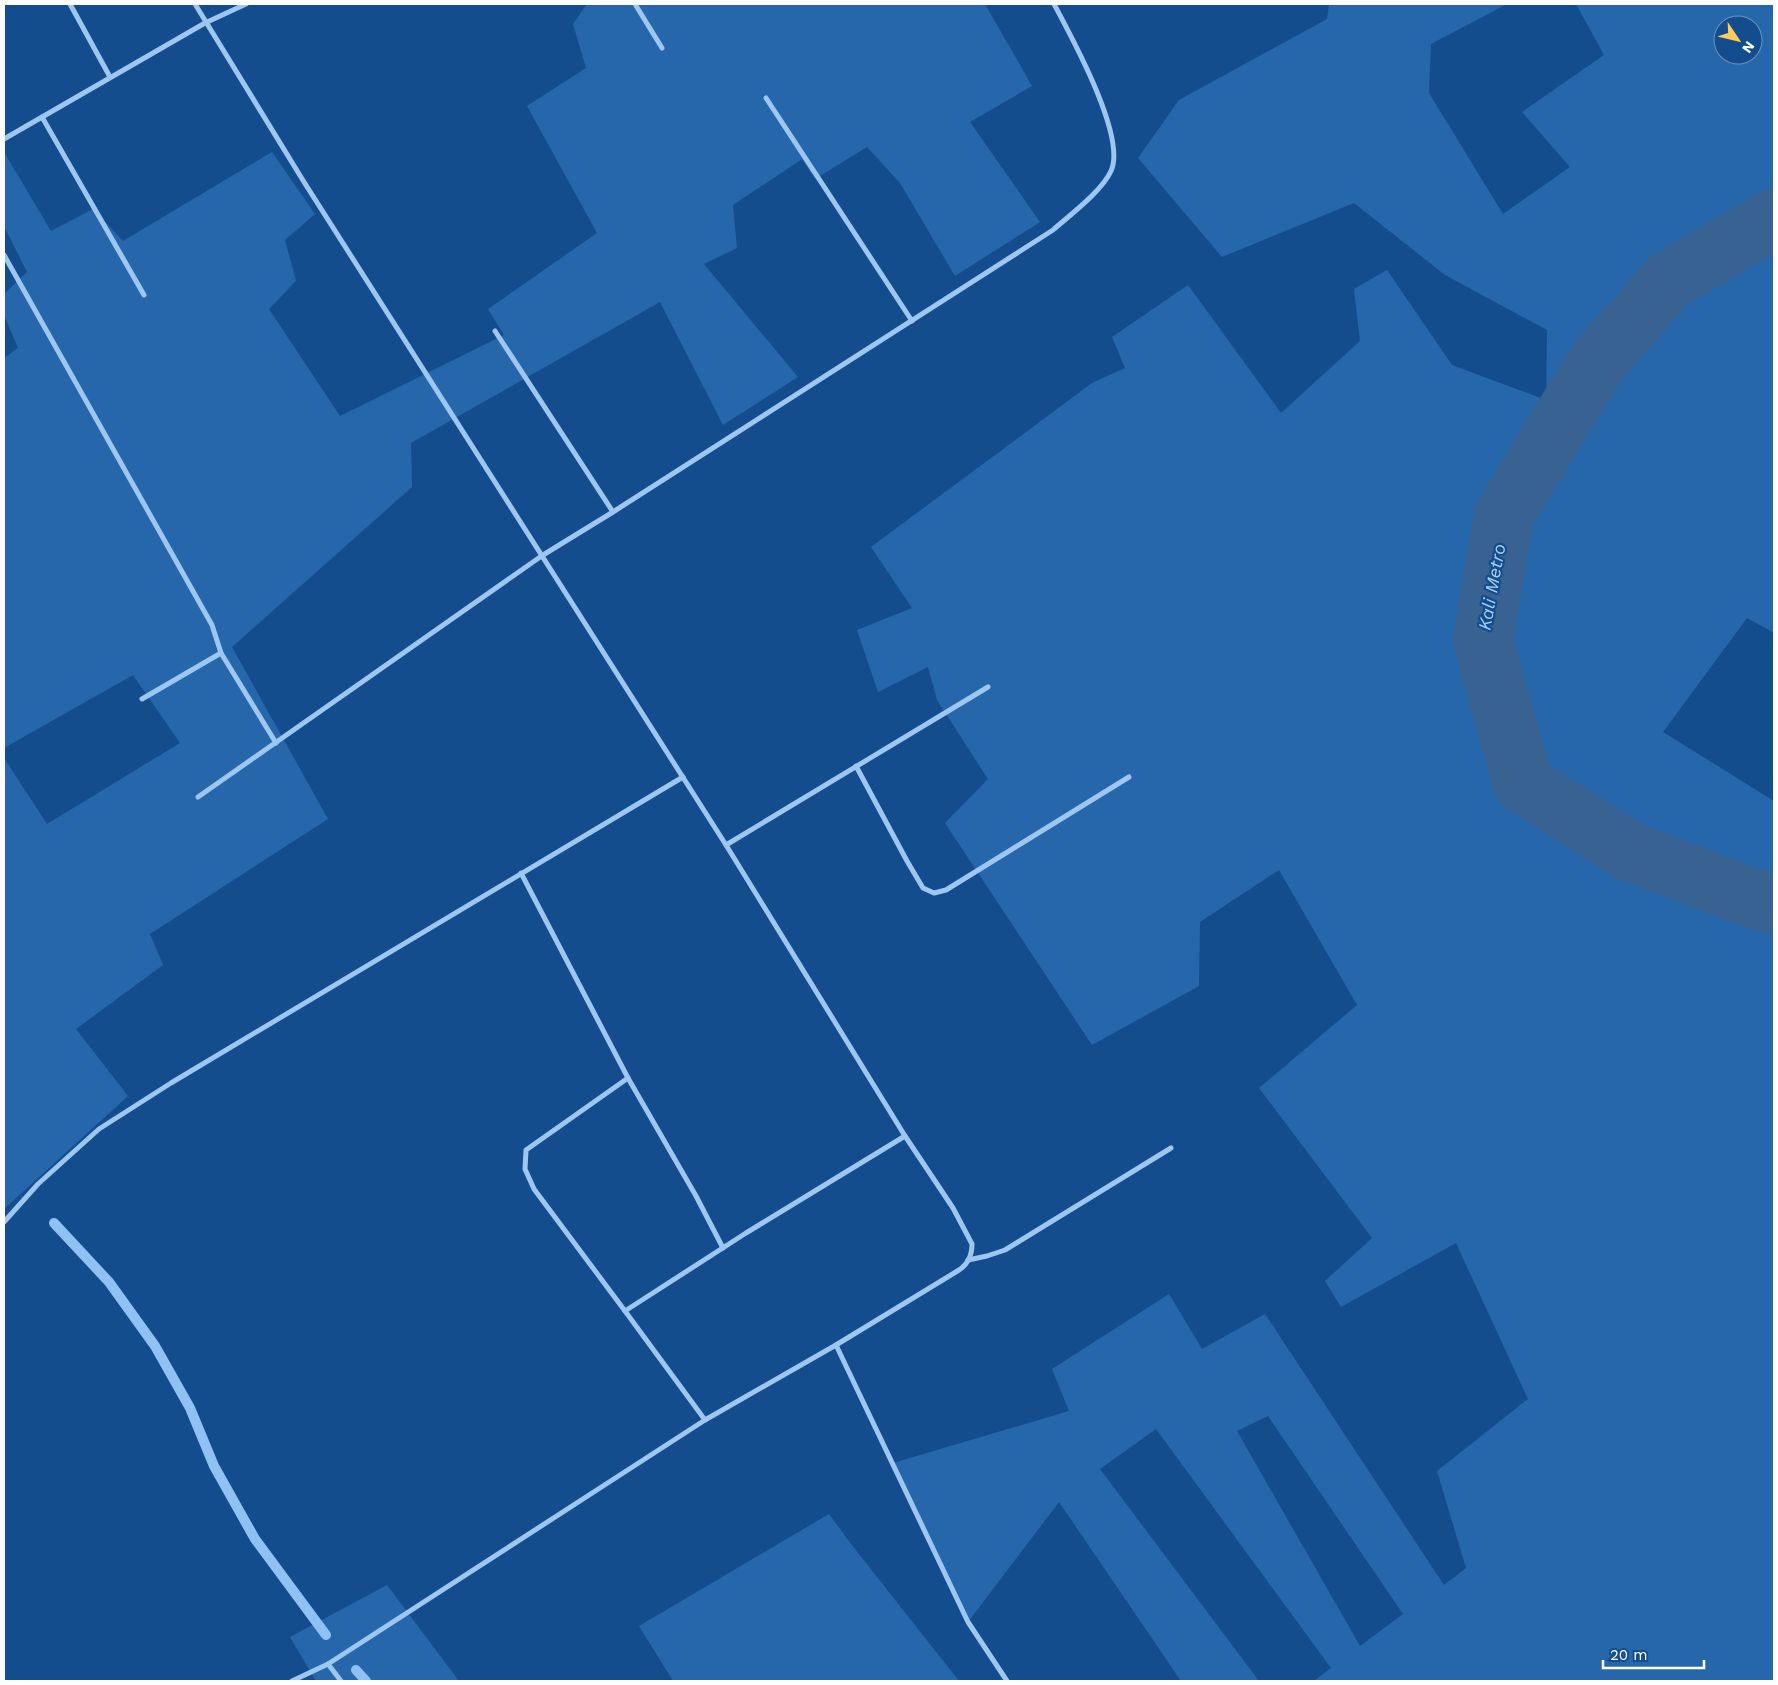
<svg xmlns="http://www.w3.org/2000/svg" width="1778" height="1685" font-family="'Work Sans',sans-serif">
<style>
.green{fill:#2667ac;fill-rule:evenodd}
.lines{fill:none;stroke-linecap:round;stroke-linejoin:round}
.stream{stroke:#8fc1f3;stroke-width:10}
.river{stroke:#386291;stroke-width:60}
.street{stroke:#9dc6f0;stroke-width:5}
.labels{text-anchor:middle;stroke-width:4.5;stroke-linejoin:round;paint-order:stroke}
.water-label{font-size:18px;font-style:italic;fill:#a9d0f8;stroke:#144d8d}
</style>
<rect width="100%" height="100%" fill="#144d8d"/>
<g class="green">
<path d="M587,4H985L1032,86L970,122L1040,222L955,276L900,183L867,147L815,179L802,159L733,205L737,248L704,264L798,377L723,425L660,302L411,443L412,487L232,647L328,819L150,934L163,965L76,1029L128,1096L4,1209V758L47,824L180,743L133,675L4,748V358L18,348L4,315V294L27,272L4,226V152L51,231L93,209L123,241L272,152L315,214L285,240L296,281L269,309L340,416L504,335L488,309L597,233L527,106L586,68L573,24Z"/>
<path d="M1329,4H1507L1431,44L1429,93L1503,214L1570,167L1522,112L1604,55L1576,4H1774V633L1747,618L1663,732L1774,801V1681H1314L1331,1668L1156,1429L1100,1469L1259,1681H1181L1059,1502L968,1622L893,1463L1069,1411L1052,1369L1169,1294L1202,1349L1265,1314L1444,1585L1466,1568L1437,1471L1528,1399L1456,1243L1341,1307L1325,1281L1372,1238L1259,1088L1357,1005L1279,870L1200,922L1199,986L1092,1045L945,823L988,779L937,700L928,667L878,692L857,630L912,608L871,547L1092,383L1125,368L1112,337L1188,285L1281,413L1360,341L1354,289L1387,270L1452,365L1546,400L1547,330L1445,275L1354,203L1222,257L1138,158L1179,100L1327,19ZM1723,25H1753V55H1723ZM1268,1416L1403,1614L1360,1646L1237,1431Z"/>
<path d="M829,1514L851,1544L959,1681H673L639,1626Z"/>
<path d="M387,1585L459,1681H316L290,1637Z"/>
</g>
<g class="lines">
<g class="stream">
<path d="M54,1223L109,1282L155,1346L190,1408L214,1466L255,1539L326,1635"/>
<path d="M356,1670L366,1681"/>
</g>
<path class="river" d="M1774,219L1668,281L1596,364L1504,515L1483,641L1523,783L1629,851L1755,899L1774,904"/>
<g class="street">
<path d="M70,4L110,77"/>
<path d="M195,4L304,182L726,845L905,1136L953,1208L972,1244C972,1255 968,1264 959,1270L836,1345L705,1420L328,1664L292,1681"/>
<path d="M635,4L662,48"/>
<path d="M766,98L912,321"/>
<path d="M42,117L144,295"/>
<path d="M4,139L205,23L246,4"/>
<path d="M4,255L212,625L221,653L276,743"/>
<path d="M495,331L613,512"/>
<path d="M142,699L221,653"/>
<path d="M856,766L907,861L923,888L934,893L946,890L1129,777"/>
<path d="M198,797L543,555L613,512L1053,230C1070,215 1102,191 1111,171C1127,137 1071,36 1054,4"/>
<path d="M726,845L988,687"/>
<path d="M521,873L628,1078L696,1196L723,1248"/>
<path d="M4,1222L38,1184L99,1129L171,1083L683,777"/>
<path d="M968,1260L987,1256L1005,1250L1171,1148"/>
<path d="M625,1311L534,1189L525,1169L526,1150L628,1078"/>
<path d="M836,1345L968,1622L1007,1681"/>
<path d="M705,1420L625,1311L746,1233L905,1136"/>
<path d="M328,1664L341,1681"/>
</g>
</g>
<g class="labels">
<g class="water-label">
<text transform="translate(1492 587) rotate(-80)" y="6">Kali Metro</text>
</g>
</g>
<rect width="1778" height="1685" fill="none" stroke="#ffffff" stroke-width="10"/>
<g transform="translate(1738 40) rotate(125)"><circle r="24" fill="#144d8d" stroke="#7294bb"/>
<path d="M0-4L9 19L0 12L-9 19Z" fill="#ffcb5d"/>
<text y="-8" font-size="14" font-weight="bold" text-anchor="middle" fill="#ffffff">N</text>
</g>
<path d="M1603 1660v8h101v-8" fill="none" stroke="#ffffff" stroke-width="2.5"/>
<text x="1610" y="1660" font-size="15" fill="#ffffff" stroke="#144d8d" stroke-width="4" paint-order="stroke">20 m</text>
</svg>
